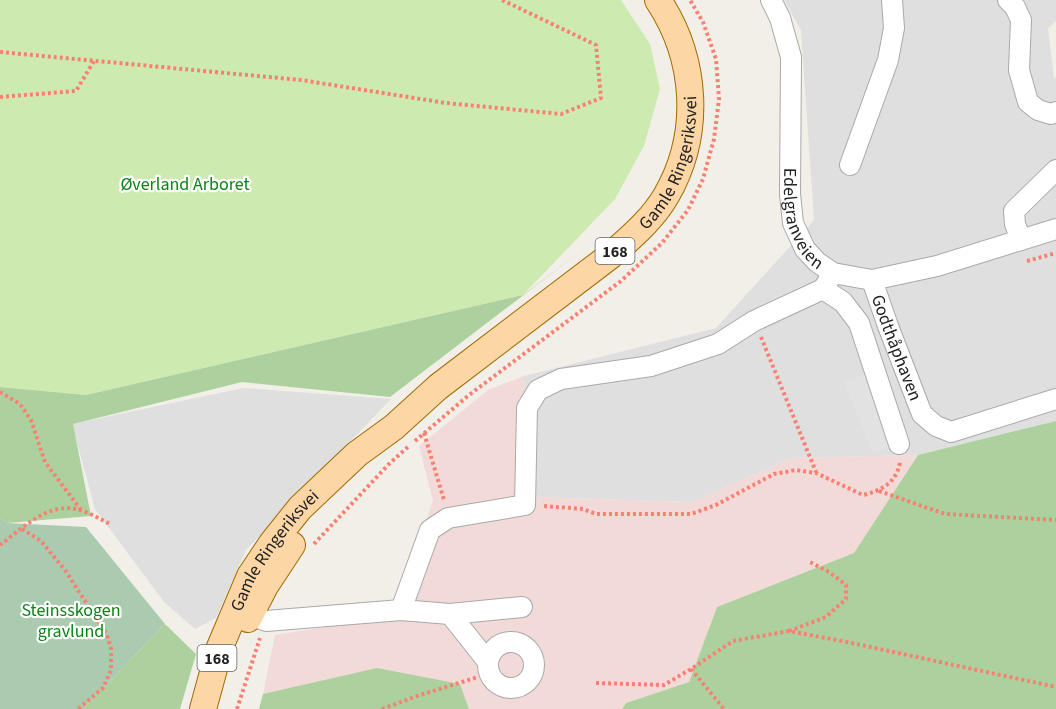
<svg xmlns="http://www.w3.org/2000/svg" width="1056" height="709" font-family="'Source Sans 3',sans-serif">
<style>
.residential{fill:#e0dfdf}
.commercial{fill:#f2dad9}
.grass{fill:#cdebb0}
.forest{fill:#add19e}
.cemetery{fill:#aacbaf}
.parking{fill:#e2e2e2}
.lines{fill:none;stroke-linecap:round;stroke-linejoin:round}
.minor-casing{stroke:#a9a9a9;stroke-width:22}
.major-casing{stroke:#a06b00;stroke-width:28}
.path{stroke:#fa8072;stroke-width:4;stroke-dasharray:3 3;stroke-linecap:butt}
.minor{stroke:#fff;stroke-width:20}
.major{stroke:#fcd6a4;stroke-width:26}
.labels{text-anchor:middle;stroke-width:4.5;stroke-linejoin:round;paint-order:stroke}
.shield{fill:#fff;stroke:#646464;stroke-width:1.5}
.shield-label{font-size:16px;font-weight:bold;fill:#222}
.street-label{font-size:18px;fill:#222;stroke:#fff}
.park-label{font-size:18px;fill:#0c8416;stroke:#fff}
</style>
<rect width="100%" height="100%" fill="#f2efe9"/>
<g class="residential">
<path d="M784,0H1056V21L1048,28L1054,79L1056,77V421L918,455L791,458L692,502L532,497L524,376L716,328L814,220L801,30Z"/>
<path d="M243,388L391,399L246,550L216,618L195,629L164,602L95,509L72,424Z"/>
</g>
<path class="commercial" d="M524,376L533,497L692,502L791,458L918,455L854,553L717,607L689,682L626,703L622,709H469L460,684L263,694L275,635L392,616L433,501L419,446L488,390Z"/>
<path class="grass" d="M0,0H621L650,44L660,89L644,146L615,199L523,295L86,395L0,387Z"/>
<g class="forest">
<path d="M593,242L390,397L242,382L73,424L91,516L7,523L0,518V387L86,395L523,295Z"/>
<path d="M1056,421V709H622L626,703L689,682L717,607L854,553L918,455Z"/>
<path d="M165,624L196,654L180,709H83Z"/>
<path d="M377,668L460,684L469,709H259L263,694Z"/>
</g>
<path class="cemetery" d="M0,518L7,523L86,527L165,624L83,709H0Z"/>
<path class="parking" d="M875,370L899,444L873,454L844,382Z"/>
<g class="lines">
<defs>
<g id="minor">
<path id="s1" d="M771,0L780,18L791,57L790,194L793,223L805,249L817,262L833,273L872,280L937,266L1056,229"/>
<path d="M1008,0L1015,7L1021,20L1019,70L1028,102L1038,110L1051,114L1056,112"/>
<path d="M850,165L888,60L894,28L892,0"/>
<path d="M1021,240L1015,224L1014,211L1056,170"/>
<path d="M830,278L823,289L843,302L859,323L899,444"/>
<path id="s2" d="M872,280L888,326L922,414L936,426L951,432L1056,399"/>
<path d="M237,610L266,621L401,610L450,614L522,607"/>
<path d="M401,610L430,530L448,518L525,505L527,408L538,390L561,379L651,366L718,344L754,321L823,289"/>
<path d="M450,614L488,662"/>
<circle cx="511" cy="665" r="23"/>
</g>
<g id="major">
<path d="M248,619L265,586L292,545"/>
<path id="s3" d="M203,709L220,647L250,576L272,543L300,508L357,454L394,427L438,387L610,256C630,238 652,220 666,196C702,134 697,59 658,0"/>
</g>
</defs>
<use href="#minor" class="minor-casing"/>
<use href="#major" class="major-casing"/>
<g class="path">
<path d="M0,52L301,80L446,103L561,114L601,98L596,45L502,0"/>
<path d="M0,97L76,91L94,61"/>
<path d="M1027,261L1056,253"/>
<path d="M761,337L816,472"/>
<path d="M0,392L20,404L31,420L45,462L81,510"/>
<path d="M424,433L444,500"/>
<path d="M415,441L469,395L621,281L662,243L688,210L703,179L714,139L719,99L716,59L703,22L690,0"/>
<path d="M879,491L945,514L1056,520"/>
<path d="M544,506L583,509L596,514H691L716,505L774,474L796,470L816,473L863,495C881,491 897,482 900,462"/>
<path d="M22,529L41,541L65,570L107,635L111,648V670L103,688L78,709"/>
<path d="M314,544L389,464L409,446"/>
<path d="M0,545C23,528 48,501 80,510C90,513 100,519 110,524"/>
<path d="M789,631L826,617L846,599V585L829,572L808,561"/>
<path d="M691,669L724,709"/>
<path d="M596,683L664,685L691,669L733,641L789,631L847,642L1056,687"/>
<path d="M237,709L260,638"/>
<path d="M382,709L417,696L478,677"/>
</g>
<use href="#minor" class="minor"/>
<use href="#major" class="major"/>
</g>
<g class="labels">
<g class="shield">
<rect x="595.5" y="238" width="39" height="26" rx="4.5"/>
<rect x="197.5" y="645" width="39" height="26" rx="4.5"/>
</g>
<g class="shield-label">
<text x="615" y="257">168</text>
<text x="217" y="664">168</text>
</g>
<g class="street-label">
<text dy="6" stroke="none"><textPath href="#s3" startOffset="741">Gamle Ringeriksvei</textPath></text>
<text dy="6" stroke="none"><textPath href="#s1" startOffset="225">Edelgranveien</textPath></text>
<text dy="6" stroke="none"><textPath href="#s2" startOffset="72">Godthåphaven</textPath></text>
<text dy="6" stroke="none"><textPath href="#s3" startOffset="176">Gamle Ringeriksvei</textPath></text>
</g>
<g class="park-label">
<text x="185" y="190">Øverland Arboret</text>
<text x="71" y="616">Steinsskogen<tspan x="71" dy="21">gravlund</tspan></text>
</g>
</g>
</svg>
